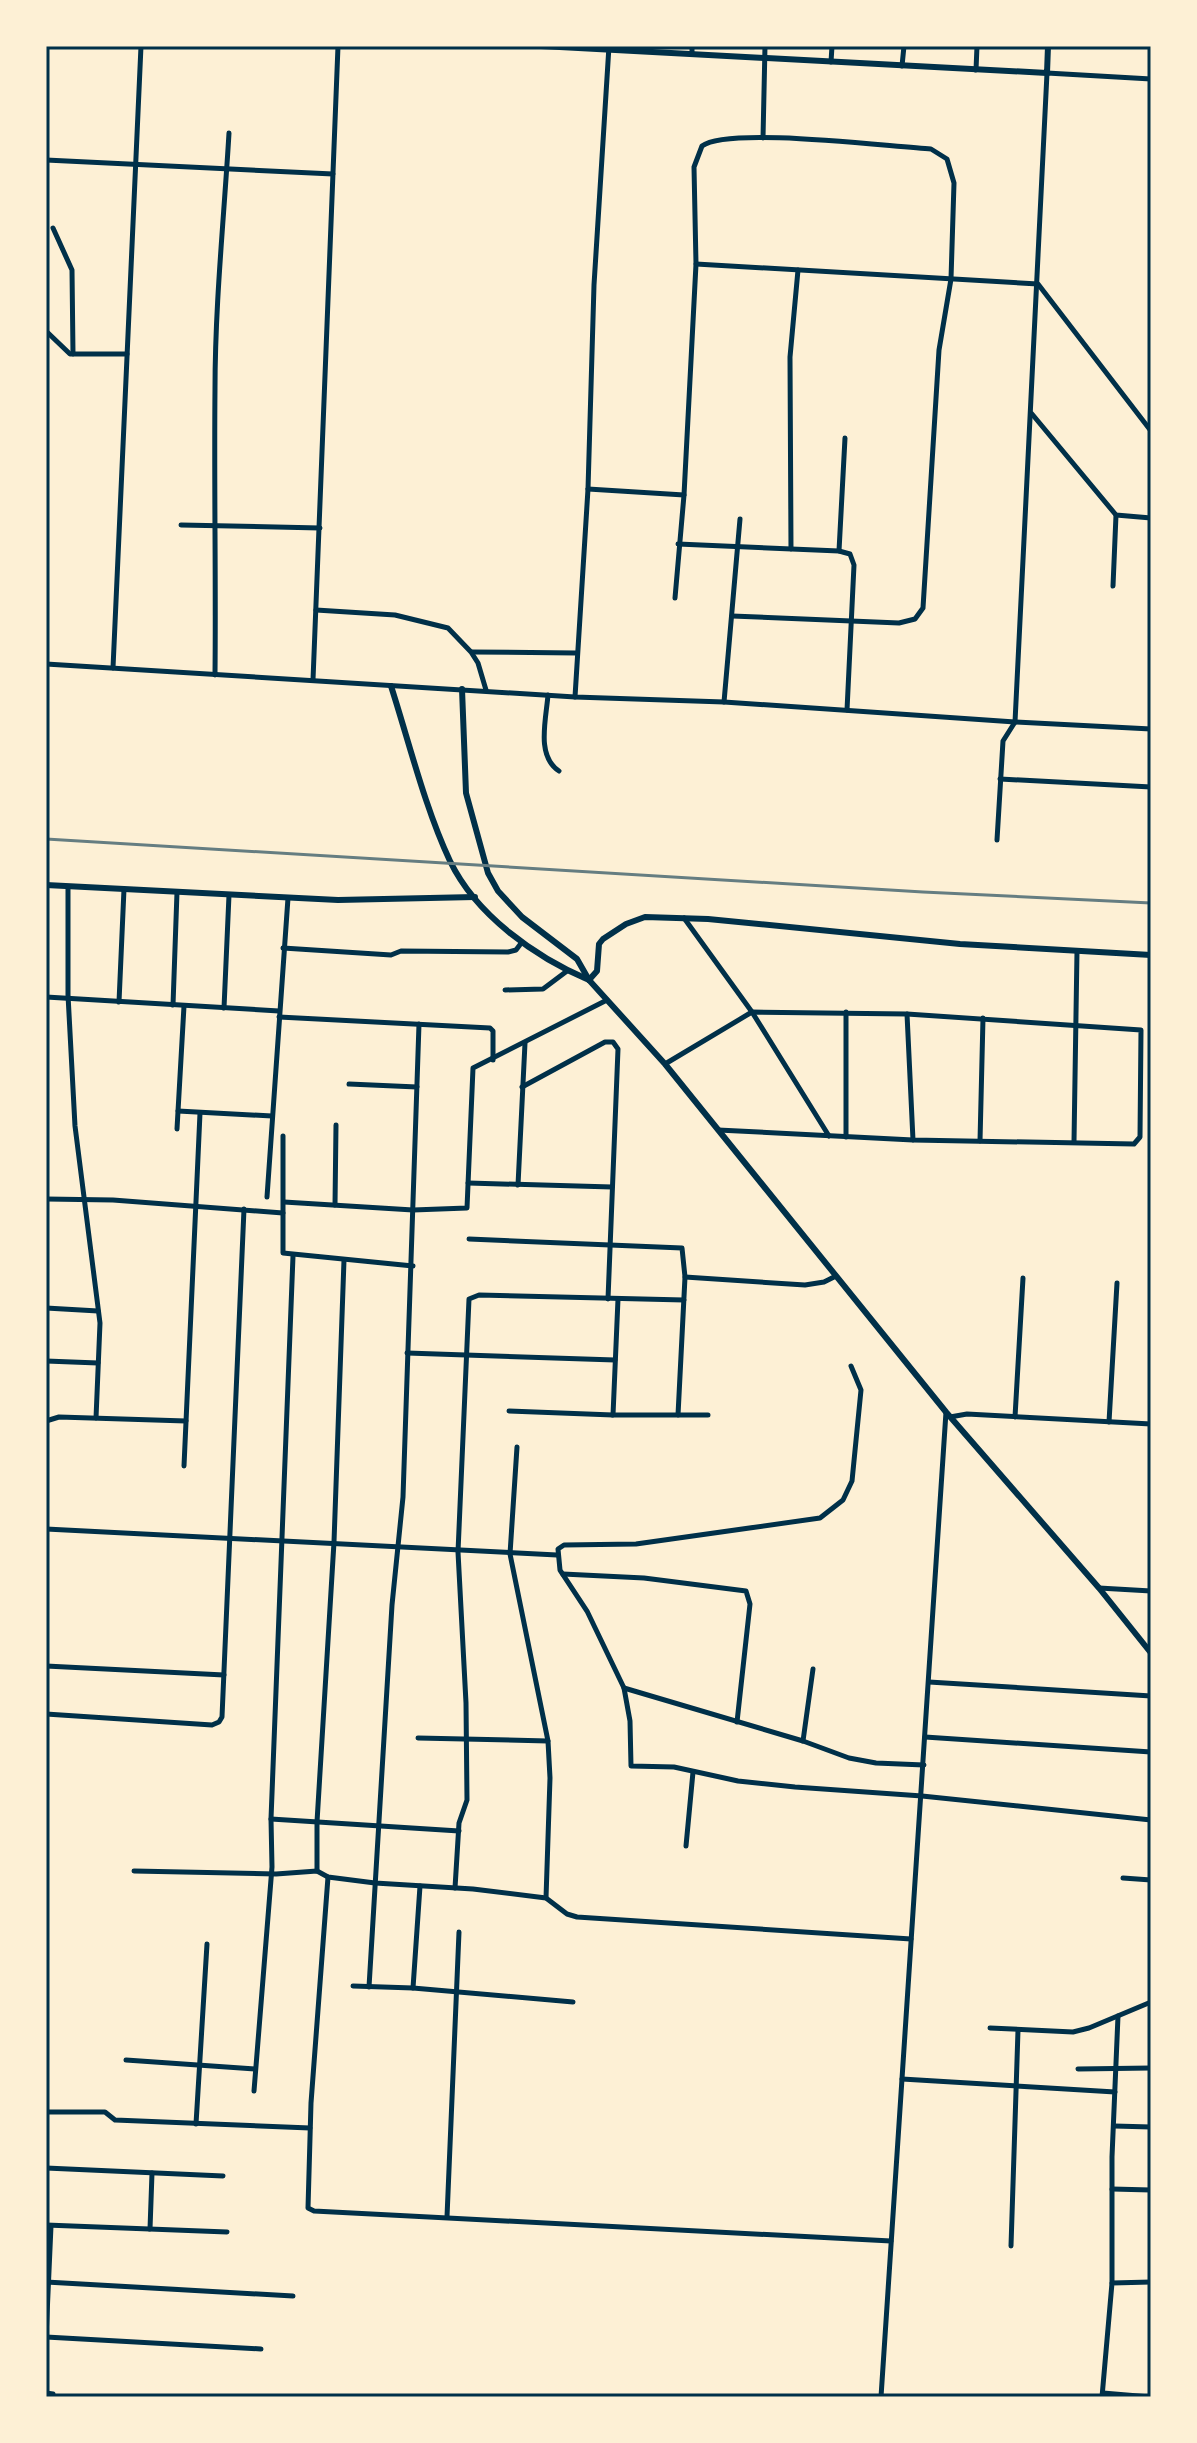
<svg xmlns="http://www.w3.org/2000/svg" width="1197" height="2443" font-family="Cabin,sans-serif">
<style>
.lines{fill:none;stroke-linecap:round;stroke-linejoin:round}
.minor{stroke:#003049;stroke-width:5}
.tertiary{stroke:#003049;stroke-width:6}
.rail{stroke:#657d81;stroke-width:3}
.neatline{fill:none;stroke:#003049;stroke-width:3}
</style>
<rect width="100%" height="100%" fill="#fdf0d5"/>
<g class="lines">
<g class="minor">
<path d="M692,54V46"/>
<path d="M831,62L832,46"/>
<path d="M902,66L904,46"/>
<path d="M976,70L977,46"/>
<path d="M763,138L765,46"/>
<path d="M46,160L333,174"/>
<path d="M53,228L72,270L73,354"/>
<path d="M696,264L1038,284L1151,431"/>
<path d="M46,331L70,354H127"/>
<path d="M1032,414L1116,515L1151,518"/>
<path d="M588,489L684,495"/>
<path d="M181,525L320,528"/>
<path d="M678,544L839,551L850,554L854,565L847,710"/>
<path d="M791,549L790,357L798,270"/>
<path d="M839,551L845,438"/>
<path d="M1113,586L1116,515"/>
<path d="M675,598L684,495L696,264L694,167L702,146C728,126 890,147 931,149L947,159L954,183L951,279L939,350L923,608L915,619L899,623L732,616"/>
<path d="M316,610L395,615L448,628L471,652L478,663L486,690"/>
<path d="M472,652L576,653"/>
<path d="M46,664L575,697L724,702L1015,722L1151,729"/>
<path d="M113,668L141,46"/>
<path d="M215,675C216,580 214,484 215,389C215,304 224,218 229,133"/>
<path d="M313,680L338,46"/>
<path d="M548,695C546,720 536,756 559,771"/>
<path d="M575,697L588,489L594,285L609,46"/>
<path d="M724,702L740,519"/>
<path d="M1000,779L1151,787"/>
<path d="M997,840L1003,741L1015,722L1047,73L1151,79"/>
<path d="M68,887V995L75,1126L100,1323L96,1418"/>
<path d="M684,918L752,1012L829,1136"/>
<path d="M283,948L391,955L401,951L508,952L516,950L522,942"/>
<path d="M505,990L543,989L567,971"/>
<path d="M46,997L279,1011"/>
<path d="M119,1002L124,889"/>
<path d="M173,1005L177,892"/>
<path d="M224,1008L229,895"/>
<path d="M846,1012V1137"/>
<path d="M907,1014L913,1140"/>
<path d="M279,1017L490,1028L493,1031V1060"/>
<path d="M665,1064L752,1012L907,1014L1141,1030L1140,1137L1134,1144L913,1140L718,1130"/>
<path d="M349,1084L417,1087"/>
<path d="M522,1087L605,1042H613L618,1049L608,1299"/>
<path d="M178,1111L272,1116"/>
<path d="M177,1129L184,1006"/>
<path d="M283,1136V1253L413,1266"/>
<path d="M980,1141L983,1018"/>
<path d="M1074,1142L1077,951"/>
<path d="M468,1183L612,1187"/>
<path d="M518,1185L525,1043"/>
<path d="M267,1197L288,898"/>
<path d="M46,1199L113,1200L283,1213"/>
<path d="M284,1202L413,1210L467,1208L473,1068L607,1000"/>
<path d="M335,1205L336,1125"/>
<path d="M469,1239L682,1248L685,1277L678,1415"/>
<path d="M685,1277L805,1285L824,1282L836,1276"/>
<path d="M46,1308L98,1311"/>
<path d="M407,1353L615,1360"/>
<path d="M46,1361L98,1363"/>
<path d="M851,1366L861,1390L852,1481L843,1500L820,1518L636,1544L564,1545L558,1549L560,1570L587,1611L624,1688L630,1721L631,1766L674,1767L738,1781L795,1787L922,1796L1151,1820"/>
<path d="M509,1411L613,1415H708"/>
<path d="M613,1415L618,1299"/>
<path d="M950,1417L967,1414L1151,1424"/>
<path d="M1015,1417L1023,1278"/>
<path d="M46,1421L59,1417L186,1421"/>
<path d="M1109,1422L1117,1283"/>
<path d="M517,1447L510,1554L548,1741L550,1778L546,1898"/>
<path d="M184,1466L200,1113"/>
<path d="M46,1529L557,1555"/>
<path d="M563,1574L644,1578L746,1591L750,1604L737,1722"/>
<path d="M1099,1588L1151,1591"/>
<path d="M46,1666L224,1675"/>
<path d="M929,1682L1151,1696"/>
<path d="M624,1688L803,1741L849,1758L876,1763L924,1765"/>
<path d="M46,1714L212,1725L219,1722L222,1717L244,1209"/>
<path d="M925,1737L1151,1752"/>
<path d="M418,1738L548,1741"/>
<path d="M803,1741L813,1669"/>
<path d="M271,1819L459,1831"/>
<path d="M686,1846L693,1772"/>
<path d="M134,1871L276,1874L317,1871L328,1877L375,1883L473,1889L546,1898L567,1914L577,1917L911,1939"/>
<path d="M317,1871V1822L334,1542L344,1260"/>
<path d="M328,1877L311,2103L308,2208L314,2211L891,2241"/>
<path d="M1123,1878L1151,1880"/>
<path d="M455,1888L459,1823L467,1800L466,1703L458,1552L469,1299L479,1295L684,1300"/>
<path d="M353,1986L413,1988L573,2002"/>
<path d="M369,1987L392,1605L403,1497L419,1024"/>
<path d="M413,1988L420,1886"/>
<path d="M990,2028L1073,2032L1089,2028L1151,2002"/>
<path d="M126,2060L255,2069"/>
<path d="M1078,2069L1151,2068"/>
<path d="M902,2079L1115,2092"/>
<path d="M254,2091L272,1867L271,1819L293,1256"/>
<path d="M46,2112H105L115,2120L310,2128"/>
<path d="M196,2124L207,1944"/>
<path d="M1114,2126L1151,2127"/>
<path d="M46,2168L223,2176"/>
<path d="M1112,2189L1151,2190"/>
<path d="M447,2217L459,1932"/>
<path d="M46,2225L227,2232"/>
<path d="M150,2229L152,2173"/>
<path d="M1011,2246L1018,2030"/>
<path d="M46,2282L293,2296"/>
<path d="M1112,2283V2157L1118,2016"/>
<path d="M46,2337L261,2349"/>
<path d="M46,2338L51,2226"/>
<path d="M46,2393L53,2394"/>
<path d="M1103,2393L1150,2397"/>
<path d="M881,2397L946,1412"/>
<path d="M1102,2397L1112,2283L1151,2282"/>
</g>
<g class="tertiary">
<path d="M541,46L1047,73L1048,46"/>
<path d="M391,686C409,742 425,808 450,861C476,915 535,957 589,980"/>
<path d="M462,689L466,793L488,873L498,891L522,917L577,959L589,980L665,1064L946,1412L1099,1588L1151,1653"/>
<path d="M46,885L338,900L475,897"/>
<path d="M589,980L597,971L599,944L603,939L626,924L645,917L708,919L960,944L1151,955"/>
</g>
<path class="rail" d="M46,839L923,892L1151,903"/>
</g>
<rect width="1197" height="2443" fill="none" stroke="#fdf0d5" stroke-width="96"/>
<rect x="48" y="48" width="1101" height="2347" class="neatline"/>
</svg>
